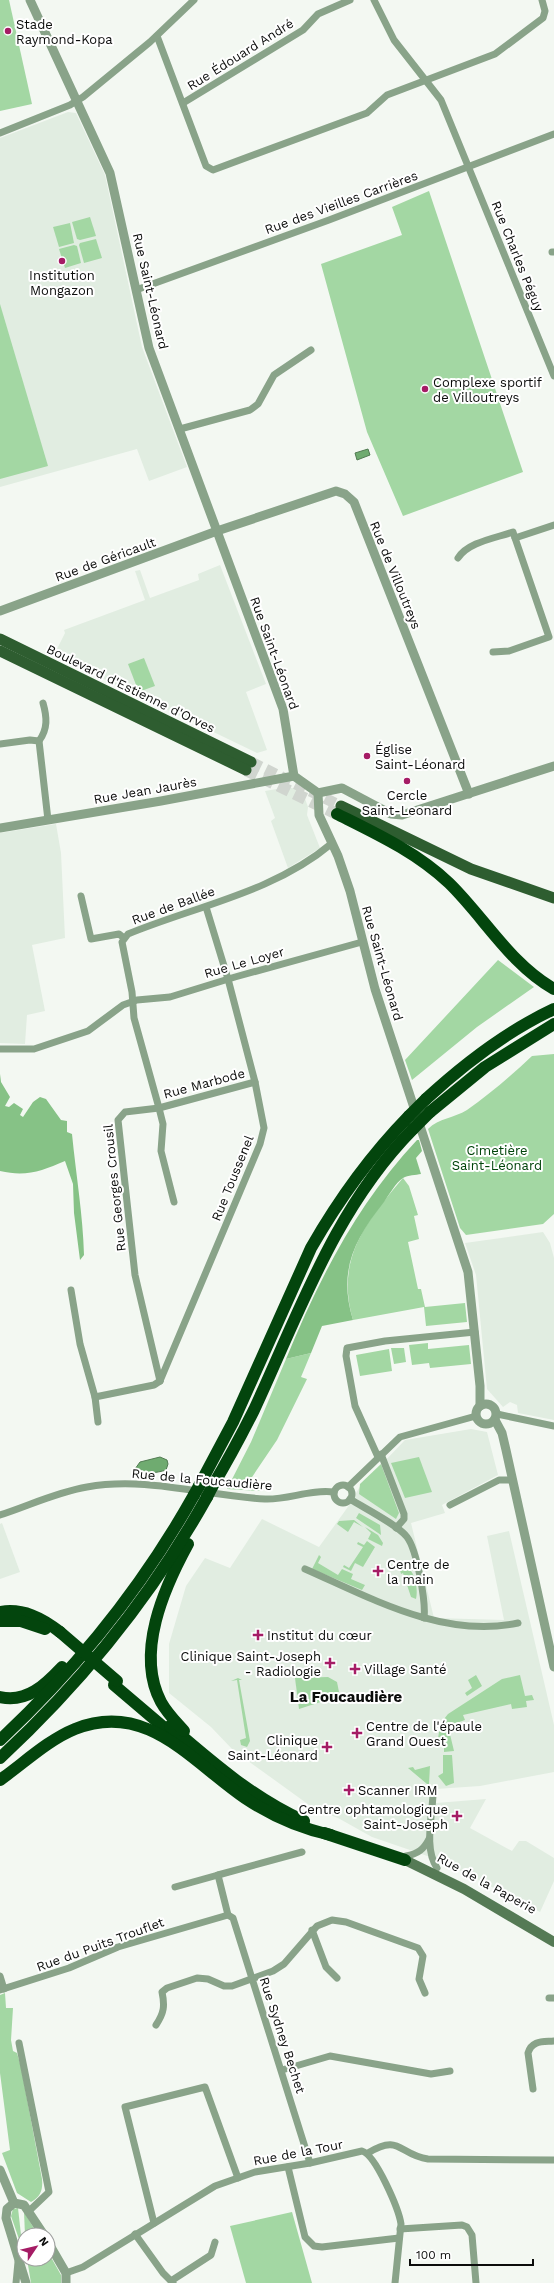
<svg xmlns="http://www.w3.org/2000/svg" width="554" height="2283" font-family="'Work Sans',sans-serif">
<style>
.built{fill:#e1ede1}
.green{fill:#a3d7a3}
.forest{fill:#86c286}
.water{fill:#6fab70;stroke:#517b52}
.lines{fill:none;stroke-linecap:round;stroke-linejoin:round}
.primary-tunnel{stroke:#d0d5cf;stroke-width:11;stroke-dasharray:11 5.5;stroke-linecap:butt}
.motorway-tunnel{stroke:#d0d5cf;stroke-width:12;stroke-dasharray:12 6;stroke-linecap:butt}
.minor{stroke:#89a389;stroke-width:7}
.tertiary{stroke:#89a389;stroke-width:9}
.secondary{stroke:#557a55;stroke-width:10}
.primary{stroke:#2e5d30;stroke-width:11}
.motorway{stroke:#03450d;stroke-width:12}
.motorway-bridge{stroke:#03450d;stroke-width:12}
.poi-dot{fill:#a51c65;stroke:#fff;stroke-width:1.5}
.labels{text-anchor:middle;stroke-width:4;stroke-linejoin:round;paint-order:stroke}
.poi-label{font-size:13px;fill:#0b0c0b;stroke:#fff;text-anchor:start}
.street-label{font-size:13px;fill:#0b0c0b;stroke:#fff}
.park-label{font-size:13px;fill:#00440a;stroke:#fff}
.quarter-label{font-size:15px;font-weight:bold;fill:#0b0c0b;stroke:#fff}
</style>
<rect width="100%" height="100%" fill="#f3f8f2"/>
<g class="built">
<path d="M68,112L76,113L105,175L142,347L187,467L149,481L137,449L0,487V138Z"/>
<path d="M220,565L266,684L246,692L267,750L257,753L54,655L65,633L64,630L145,600L135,571L140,570L150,598L199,580L198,574Z"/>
<path d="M288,787L296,789L304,796L308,807L307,815L320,848L288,868L271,821L275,818L265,791Z"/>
<path d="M56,824L61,853L65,938L32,945L45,1011L27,1015L25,1044L0,1043V833Z"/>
<path d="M543,1232L550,1243L554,1258V1420L518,1413L517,1405L510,1402L503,1407L487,1389L476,1275L465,1243Z"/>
<path d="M471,1429L487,1432L498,1475L442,1505L445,1513L411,1523L434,1618L504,1620L487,1536L509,1531L554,1725V1772L480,1786L436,1789V1803L486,1799L470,1828L512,1851L519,1841H526L554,1858V1881L540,1912L442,1861L372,1837L338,1818L316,1810L233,1750L211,1727L169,1693V1644L186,1586L205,1558L230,1568L262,1519L319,1547L350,1504L359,1488L405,1440Z"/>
<path d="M2,1523L20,1572L0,1579V1524Z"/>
</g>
<g class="green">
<path d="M0,0H9L32,104L0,111Z"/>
<path d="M429,191L523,472L403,516L367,432L321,264L402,235L392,207Z"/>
<path d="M90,217L96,236L80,240L77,239L72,222Z"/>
<path d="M70,223L74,243L59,247L53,227Z"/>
<path d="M96,239L102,258L84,263L79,245L80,243Z"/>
<path d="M74,245L77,246L81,263L65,268L59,249Z"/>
<path d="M0,304L48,466L0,479Z"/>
<path d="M144,658L155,686L141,691L138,690L128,664Z"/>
<path d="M498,960L534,987L477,1027L412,1080L405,1060Z"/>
<path d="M554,1054V1214L543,1224L466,1235L460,1228L428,1129C439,1118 454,1118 467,1110C490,1094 512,1075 532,1056Z"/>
<path d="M403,1178L409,1186L418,1215L414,1216L419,1239L408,1242L418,1289H421L425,1307L465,1303L467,1322L426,1326L424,1307L353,1320C335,1259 366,1222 403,1178Z"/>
<path d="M428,1343V1349L469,1345L471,1364L430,1368L429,1363L412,1365L409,1345Z"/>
<path d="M391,1348H404L406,1362L394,1364Z"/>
<path d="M389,1349L392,1371L360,1376L356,1355Z"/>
<path d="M311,1353L301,1377L307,1379L277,1440L248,1483L261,1491L227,1489L251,1442L286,1359Z"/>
<path d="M419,1457L432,1492L405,1498L391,1463Z"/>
<path d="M381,1464L399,1513L396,1519L359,1494L360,1484Z"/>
<path d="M359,1513L380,1525L381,1535L356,1518Z"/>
<path d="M354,1520L363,1527L354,1522L348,1532L337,1524L339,1521Z"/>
<path d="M365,1527L378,1535L383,1543L382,1546L368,1539L371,1533Z"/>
<path d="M367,1541L375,1547L363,1567L355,1563L351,1571L343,1567L344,1565L349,1568L363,1547L357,1544L358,1542L364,1545Z"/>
<path d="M319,1555L321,1557L318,1563L338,1575L342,1569L353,1574L351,1579L365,1585L362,1590L312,1569Z"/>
<path d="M403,1566C406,1568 410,1568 411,1571C416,1577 418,1592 416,1599L411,1597L403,1573L401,1574L400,1570Z"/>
<path d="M476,1675L482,1686L467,1696L465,1693L472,1688L468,1680Z"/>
<path d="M520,1675L525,1696L532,1695L534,1700L526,1701L527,1707L512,1709L511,1704L463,1715L465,1720L448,1726L454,1751L444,1752V1737L438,1740C439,1729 441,1722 448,1714L502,1679Z"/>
<path d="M238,1678L242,1680H239L250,1741L247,1747L241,1745L240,1740L246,1738L237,1680L231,1681Z"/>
<path d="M295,1678L328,1677L337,1682L339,1692L333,1698L299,1709Z"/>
<path d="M443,1755H452L454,1783L446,1786L438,1776L443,1773Z"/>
<path d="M430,1766L429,1784H427L408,1768L413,1767L415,1770Z"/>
<path d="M5,1993L6,2008H13L11,2040L13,2051L17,2053L21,2067L42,2179C43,2189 41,2197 31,2202L17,2193L2,2153L10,2150L0,2073V1995Z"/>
<path d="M18,2208L22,2244L21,2245L11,2216L13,2209Z"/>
<path d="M24,2212L38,2235H25Z"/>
<path d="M292,2212L312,2283H246L230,2226Z"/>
<path d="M48,2252L61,2275V2283H31L27,2259H48Z"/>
</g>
<g class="forest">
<path d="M0,1074L1,1082L10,1097L5,1106L9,1107L14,1103L23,1109L20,1115L23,1117L33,1102L40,1097L46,1099L61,1120L67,1121V1132L72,1134C76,1175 83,1215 84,1255L80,1260L74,1213L73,1184L65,1161C42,1171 26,1177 0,1171Z"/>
<path d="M417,1140H419L422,1151L416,1158L421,1174C416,1175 408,1175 403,1178C396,1182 389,1195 384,1202C354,1240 338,1271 353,1320L322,1326L311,1353L286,1359C319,1279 357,1204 417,1140Z"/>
</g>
<g class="water">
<path d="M368,449L370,455L357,460L355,453Z"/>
<path d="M160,1457L167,1460L168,1464L166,1470C157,1473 142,1475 135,1469L140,1462Z"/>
</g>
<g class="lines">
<path class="primary-tunnel" d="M251,762L341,806"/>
<path class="motorway-tunnel" d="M246,770L337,814"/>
<g class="minor">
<path d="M374,0L394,40L441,100L554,376"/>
<path d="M157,36L206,166L213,170L367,113L387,95L495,54L543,18L545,11L542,0"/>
<path d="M183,103L303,30L318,14L350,0"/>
<path d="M0,133L70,105L83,97L150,42L194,0"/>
<path d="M552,252H554"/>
<path d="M136,290L329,220L554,134"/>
<path d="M180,429L250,410L258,404L274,375L311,350"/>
<path d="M515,538L554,525"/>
<path d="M458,558C468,542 496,538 513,532L515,538L549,637L509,651L493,652"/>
<path d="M39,741C48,729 47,717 43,703"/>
<path d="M0,744L30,740L39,741L48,820"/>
<path d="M81,896L91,939L119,934L124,938"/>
<path d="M0,1049H34L88,1031L123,1005L137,1000L170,997L235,977L362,942"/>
<path d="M174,1202L161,1151L163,1124L159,1108L255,1082"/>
<path d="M71,1290L80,1344L95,1397L98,1422"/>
<path d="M160,1381L135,1275L118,1120L125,1112L159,1108L134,1018L132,992L122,942L128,934C196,906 274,892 331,844"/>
<path d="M160,1381L260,1144L264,1128L255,1082L228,979L206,907"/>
<path d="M95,1397L154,1385L160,1381"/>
<path d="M497,1414L554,1426"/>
<path d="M381,1454L404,1514V1519L396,1528"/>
<path d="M378,1457L355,1406L346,1356L347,1348L385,1341L475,1332"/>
<circle cx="343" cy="1494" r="9"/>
<path d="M348,1487L400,1437L476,1416"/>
<path d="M350,1499C364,1508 398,1525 407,1537C417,1550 426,1602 424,1618"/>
<path d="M450,1505L499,1480H512"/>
<path d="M0,1515C28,1506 57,1492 87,1487C146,1476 206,1496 265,1499C288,1500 310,1489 334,1492"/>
<path d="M305,1569C371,1598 443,1639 518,1623"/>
<path d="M433,1795C432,1817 424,1849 437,1868"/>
<path d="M406,1856C418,1854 424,1849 429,1839"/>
<path d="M218,1875L302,1852"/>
<path d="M175,1887L218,1875L228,1915"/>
<path d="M312,1930L326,1967L337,1978"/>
<path d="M0,1976L4,1989"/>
<path d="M0,1990L69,1968L118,1947L228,1915L233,1918L310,2163"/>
<path d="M549,1998H554"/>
<path d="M156,2025C164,2013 165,2006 162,1992L167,1988L197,1978L208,1979L224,1986H232L273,1971L284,1964L317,1926L332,1920L346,1922L418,1948L423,1956L419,1979L425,1993"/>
<path d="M19,2043L49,2192L29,2211"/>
<path d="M282,2070L330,2056L431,2074L450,2071"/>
<path d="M533,2089L528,2053C532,2040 543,2042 554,2041"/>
<path d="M368,2153C400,2133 399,2155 428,2159L554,2160"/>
<path d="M288,2167L305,2237L314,2246L322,2247L399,2238"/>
<path d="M154,2223L125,2107L205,2087L238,2178"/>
<path d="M400,2229L462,2225L467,2227L472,2235L476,2283"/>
<path d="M135,2234L163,2273L173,2283"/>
<path d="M66,2273L83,2267L215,2186L255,2172L310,2163L362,2151C376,2155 399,2210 401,2224L395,2283"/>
<path d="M171,2281L211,2255L215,2242"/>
<path d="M16,2283L18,2262"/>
</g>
<g class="tertiary">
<path d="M30,0L110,173L149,348L283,709L294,776L318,793"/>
<path d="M0,611L217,531L336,491L345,494L354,502L469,794"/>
<path d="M318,793L319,815L338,856L350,891L375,989L468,1272L480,1386V1406"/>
<path d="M318,793L342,788L391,814L402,815L554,766"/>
<path d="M0,828L161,801L294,776"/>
<circle cx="486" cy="1414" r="10"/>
<path d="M495,1420L502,1433L506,1450L554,1667"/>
<path d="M0,2170L14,2203"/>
<path d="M48,2242L66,2273V2283"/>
<path d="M26,2283L6,2218L7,2209L14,2203L24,2205L44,2235"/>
</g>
<path class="secondary" d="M405,1860L464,1889L554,1942"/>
<g class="primary">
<path d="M0,639L251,762"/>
<path d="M0,651L246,770"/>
<path d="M341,806L471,869L554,898"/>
</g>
<g class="motorway">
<path d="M337,814C377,834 416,852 449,883C484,917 510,964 554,989"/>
<path d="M426,1099C464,1064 507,1031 554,1009"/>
<path d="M430,1112L485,1067L554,1024"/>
<path d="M199,1486L233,1422L311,1248C339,1199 370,1156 409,1116"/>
<path d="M212,1487C227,1462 241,1436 254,1410C300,1311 335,1208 413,1129"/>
<path d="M0,1612C23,1608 42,1618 60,1632"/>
<path d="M0,1621H21L45,1629"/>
<path d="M114,1685L174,1736"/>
<path d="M0,1697C27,1703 45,1685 62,1667"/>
<path d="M170,1726C212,1762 253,1798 304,1821"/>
<path d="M184,1731C176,1722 167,1713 161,1702C135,1653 164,1588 188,1544"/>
<path d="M0,1740C76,1669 143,1586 194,1495"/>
<path d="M0,1758C82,1682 153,1594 207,1497"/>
<path d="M0,1780C24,1763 48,1740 75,1729C147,1700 192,1762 245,1798C272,1816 299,1828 331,1835"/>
<path d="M324,1833L405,1860"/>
</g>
<g class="motorway-bridge">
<path d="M409,1116L426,1099"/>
<path d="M413,1129L430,1112"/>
<path d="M194,1495L199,1486"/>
<path d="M207,1497L212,1487"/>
<path d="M60,1632L117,1681"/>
</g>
</g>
<g class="poi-dot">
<circle cx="8" cy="31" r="4"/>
<circle cx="62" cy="261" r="4"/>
<circle cx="425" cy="389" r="4"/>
<circle cx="367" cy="756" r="4"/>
<circle cx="407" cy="781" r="4"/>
<path d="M376 1565h4v4h4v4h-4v4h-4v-4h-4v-4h4z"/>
<path d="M256 1629h4v4h4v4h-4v4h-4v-4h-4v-4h4z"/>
<path d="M328 1657h4v4h4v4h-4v4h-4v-4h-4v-4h4z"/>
<path d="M353 1663h4v4h4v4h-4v4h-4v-4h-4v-4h4z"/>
<path d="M355 1727h4v4h4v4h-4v4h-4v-4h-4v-4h4z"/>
<path d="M325 1741h4v4h4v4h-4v4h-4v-4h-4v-4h4z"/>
<path d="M347 1784h4v4h4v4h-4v4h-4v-4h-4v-4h4z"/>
<path d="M455 1810h4v4h4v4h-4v4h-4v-4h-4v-4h4z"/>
</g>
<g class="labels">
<g class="poi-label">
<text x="16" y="29">Stade<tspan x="16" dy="15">Raymond-Kopa</tspan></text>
<text x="62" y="280" text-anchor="middle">Institution<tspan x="62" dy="15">Mongazon</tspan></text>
<text x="433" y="387">Complexe sportif<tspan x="433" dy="15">de Villoutreys</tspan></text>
<text x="375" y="754">Église<tspan x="375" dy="15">Saint-Léonard</tspan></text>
<text x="407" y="800" text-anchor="middle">Cercle<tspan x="407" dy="15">Saint-Leonard</tspan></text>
<text x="387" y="1569">Centre de<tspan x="387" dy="15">la main</tspan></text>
<text x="267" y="1640">Institut du cœur</text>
<text x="321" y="1661" text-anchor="end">Clinique Saint-Joseph<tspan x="321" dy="15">- Radiologie</tspan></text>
<text x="364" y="1674">Village Santé</text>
<text x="366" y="1731">Centre de l'épaule<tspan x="366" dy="15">Grand Ouest</tspan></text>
<text x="318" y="1745" text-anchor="end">Clinique<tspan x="318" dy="15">Saint-Léonard</tspan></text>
<text x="358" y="1795">Scanner IRM</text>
<text x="448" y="1814" text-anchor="end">Centre ophtamologique<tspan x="448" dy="15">Saint-Joseph</tspan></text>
</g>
<g class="street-label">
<text transform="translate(240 54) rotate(-32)" y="5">Rue Édouard André</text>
<text transform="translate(341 202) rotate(-20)" y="5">Rue des Vieilles Carrières</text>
<text transform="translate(518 256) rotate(68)" y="5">Rue Charles Péguy</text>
<text transform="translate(151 291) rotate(77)" y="5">Rue Saint-Léonard</text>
<text transform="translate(105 559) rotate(-20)" y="5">Rue de Géricault</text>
<text transform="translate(396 575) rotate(68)" y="5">Rue de Villoutreys</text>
<text transform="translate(275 653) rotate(70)" y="5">Rue Saint-Léonard</text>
<text transform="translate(131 688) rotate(26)" y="5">Boulevard d'Estienne d'Orves</text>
<text transform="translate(145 790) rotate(-10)" y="5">Rue Jean Jaurès</text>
<text transform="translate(173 905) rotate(-20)" y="5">Rue de Ballée</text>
<text transform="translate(244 962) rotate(-16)" y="5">Rue Le Loyer</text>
<text transform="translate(383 963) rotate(74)" y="5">Rue Saint-Léonard</text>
<text transform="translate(204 1083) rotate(-15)" y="5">Rue Marbode</text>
<text transform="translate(232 1178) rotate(-68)" y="5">Rue Toussenel</text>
<text transform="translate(114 1188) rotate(-96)" y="5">Rue Georges Crousil</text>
<text transform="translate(202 1479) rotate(5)" y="5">Rue de la Foucaudière</text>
<text transform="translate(487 1883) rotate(29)" y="5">Rue de la Paperie</text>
<text transform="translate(100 1944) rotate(-20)" y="5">Rue du Puits Trouflet</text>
<text transform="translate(283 2035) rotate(72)" y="5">Rue Sydney Bechet</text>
<text transform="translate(298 2152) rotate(-11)" y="5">Rue de la Tour</text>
</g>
<g class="park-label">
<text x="497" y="1155">Cimetière<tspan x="497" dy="15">Saint-Léonard</tspan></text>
</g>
<g class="quarter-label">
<text x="346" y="1702">La Foucaudière</text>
</g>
</g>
<g transform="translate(36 2247) rotate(55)"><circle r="19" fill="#ffffff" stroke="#9d9e9d"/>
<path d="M0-3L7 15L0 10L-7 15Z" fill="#a51c65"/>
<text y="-6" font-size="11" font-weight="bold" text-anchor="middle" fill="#0b0c0b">N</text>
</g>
<path d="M410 2259v6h123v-6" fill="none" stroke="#0b0c0b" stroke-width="2"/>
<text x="416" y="2259" font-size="12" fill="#0b0c0b" stroke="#ffffff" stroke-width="3" paint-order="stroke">100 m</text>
</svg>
